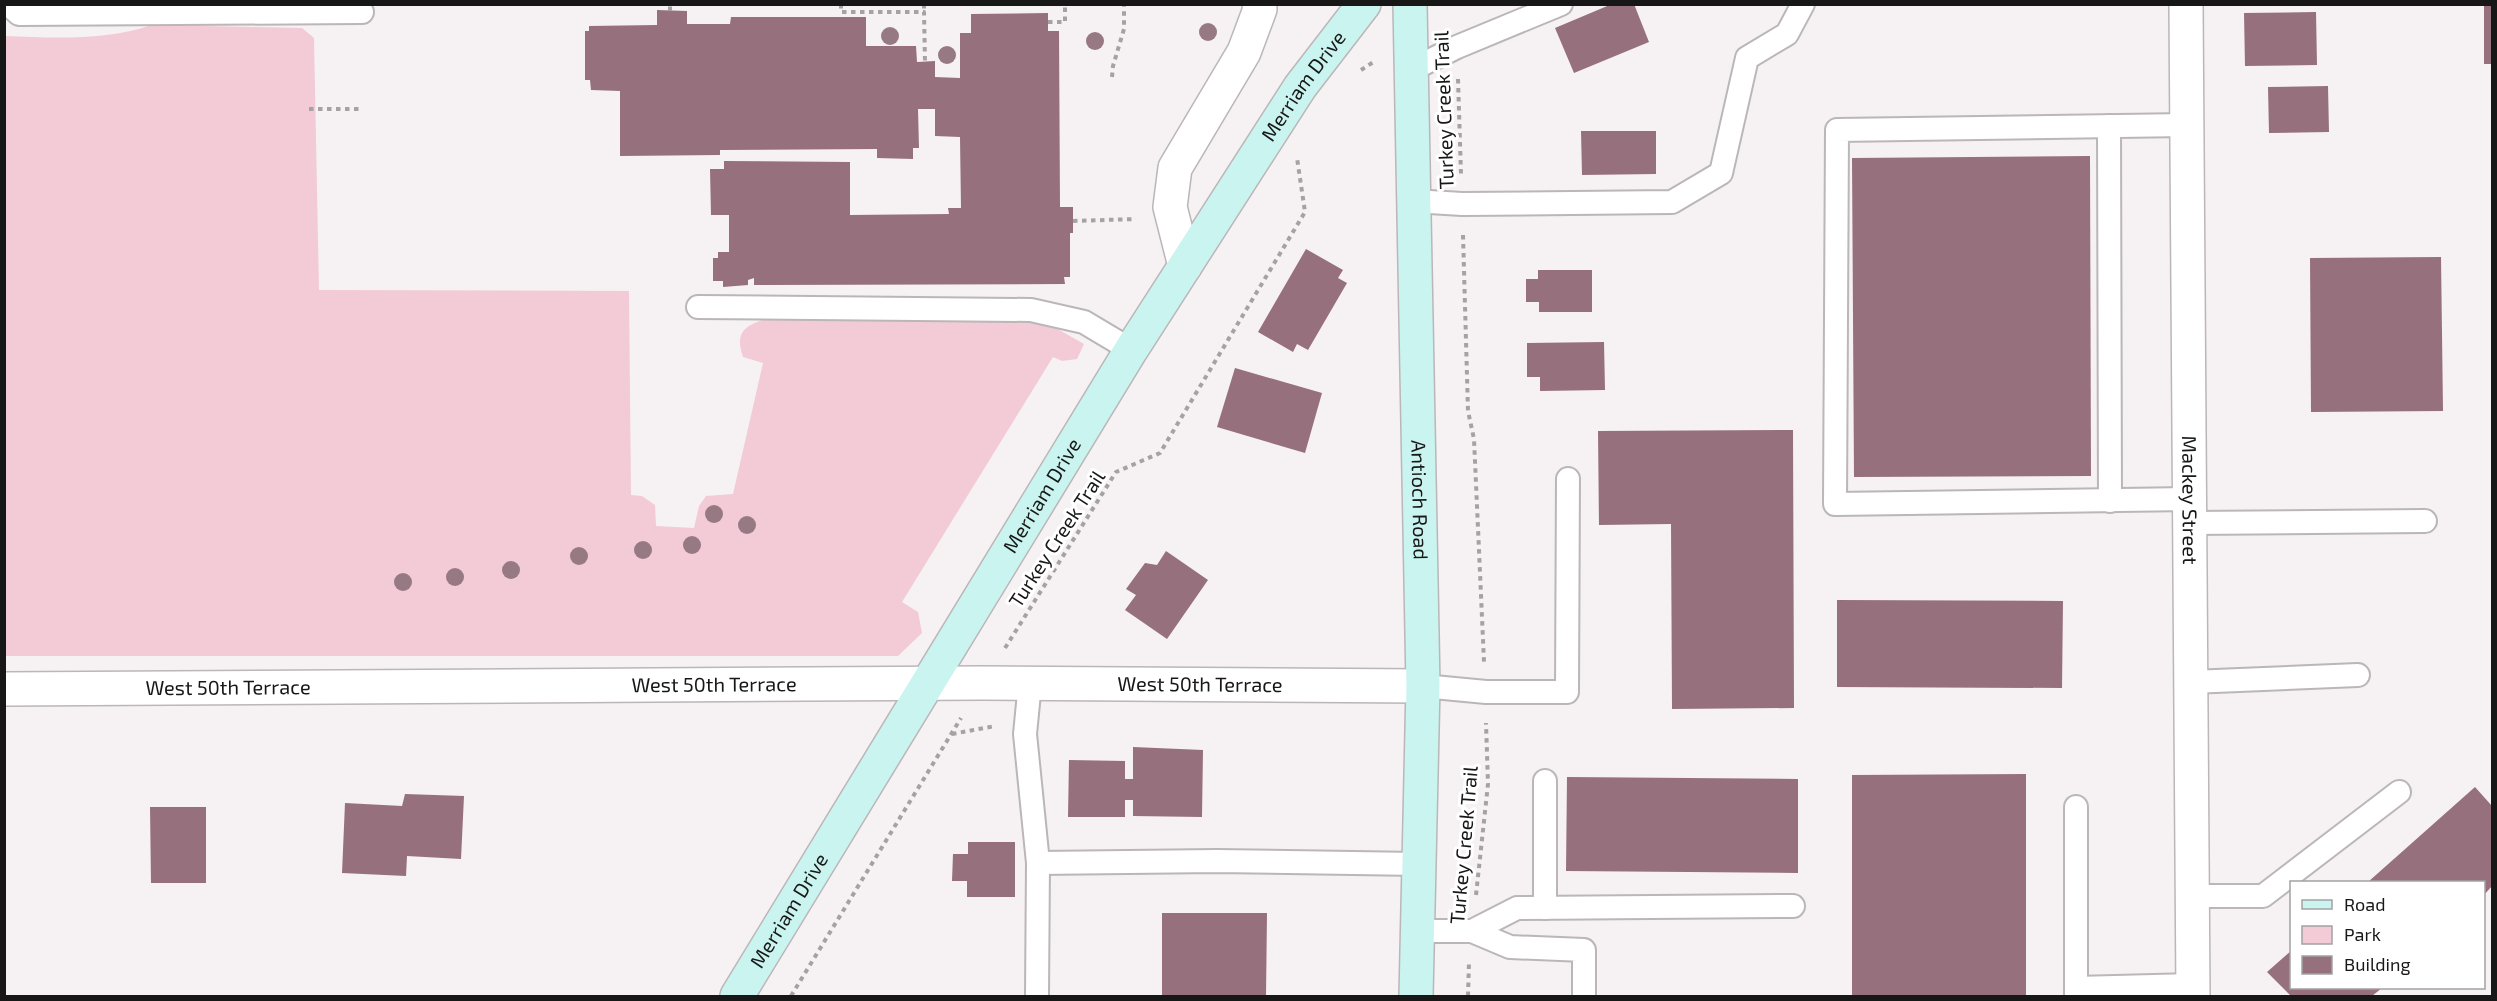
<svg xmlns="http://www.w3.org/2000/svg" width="2497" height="1001" font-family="'Exo 2',sans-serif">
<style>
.green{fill:#f2cbd7}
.building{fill:#96707c}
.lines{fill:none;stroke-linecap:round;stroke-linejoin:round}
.service-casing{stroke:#bbb6b8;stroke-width:26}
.minor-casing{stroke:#bbb6b8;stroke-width:36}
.secondary-casing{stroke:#bbb6b8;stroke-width:36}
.path{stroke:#a6a2a3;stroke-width:4;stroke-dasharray:4.5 4.5;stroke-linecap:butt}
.service{stroke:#fff;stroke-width:22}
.minor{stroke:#fff;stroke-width:33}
.secondary{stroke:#caf4ef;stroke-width:33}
.tree{fill:#977984}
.labels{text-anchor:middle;stroke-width:6;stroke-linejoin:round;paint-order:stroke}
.street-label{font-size:20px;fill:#181717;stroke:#fff}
</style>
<rect width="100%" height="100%" fill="#f6f1f2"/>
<path class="green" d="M152,25L302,28L314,38L319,290L629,291L631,495L642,496L655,505L656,526L694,528L699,506L706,496L733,494L763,363L743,357C733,329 749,324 772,317H999L1047,323L1084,344L1077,359L1062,361L1053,357L902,602L918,612L922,633L898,656H5V36C54,38 104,41 152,25Z"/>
<g class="building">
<path d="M1612,4H1634L1649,42L1574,73L1555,28Z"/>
<rect x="2484" y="4" width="8" height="60"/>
<path d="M657,10L687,11V24H730L731,17H866V46H916L917,62L935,61V77L960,78V33H971V14L1048,13V31H1059L1060,207H1073V233H1070V277H1064L1065,284L754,285V278L748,280V285L723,287V281H713V258H718V252H729V215H711L710,169H724V161L850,162V215L949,214L948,208H961L960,137L935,136V109H918L919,148H913V159L877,158V149L720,150V155L620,156V91L591,90L590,80H585V31H589V26L657,25Z"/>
<path d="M2316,12L2317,65L2245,66L2244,13Z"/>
<path d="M2328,86L2329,132L2269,133L2268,87Z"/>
<path d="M1581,131H1656V174L1582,175Z"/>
<path d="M2090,156L2091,476L1854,477L1852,158Z"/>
<path d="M1306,249L1343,270L1338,278L1347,283L1308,350L1297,344L1293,352L1258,332Z"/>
<path d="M2441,257L2443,411L2311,412L2310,258Z"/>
<path d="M1538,270H1592V312H1539V302H1526V279H1538Z"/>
<path d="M1604,342L1605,390L1540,391V377H1527V343Z"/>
<path d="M1235,368L1322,393L1305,453L1217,427Z"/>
<path d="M1793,430L1794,708L1672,709L1671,524L1599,525L1598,431Z"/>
<path d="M1166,551L1208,580L1167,639L1125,610L1136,595L1126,589L1145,563L1157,565Z"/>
<path d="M1837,600L2063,601L2062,688L1837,687Z"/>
<path d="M1133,747L1203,750L1202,817L1133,816V800H1125V817H1068L1069,760L1125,761V779H1133Z"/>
<path d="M2026,774V996H1852V775Z"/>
<path d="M1567,777L1798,779V873L1566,871Z"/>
<path d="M2475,787L2492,806V886L2484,895V882H2368Z"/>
<path d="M405,794L464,796L461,859L407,856L406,876L342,873L345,803L402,806Z"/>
<path d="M150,807H206V883H151Z"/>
<path d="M968,842H1015V897H967V881H952L953,854H968Z"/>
<path d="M1162,913H1267L1266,996H1162Z"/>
<path d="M2292,950V988H2382L2372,996H2291L2267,972Z"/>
</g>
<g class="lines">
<defs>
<g id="service">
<path d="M8,4L19,14L362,12"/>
<path d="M1411,70L1457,47L1561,4"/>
<path d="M2187,125L1837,130L1835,504L2190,499"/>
<path d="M2109,126L2110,501"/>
<path d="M1413,201L1462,204L1672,202L1721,173L1747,58L1787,34L1803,4"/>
<path d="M698,307L1031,310L1084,322L1131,350"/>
<path d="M2190,523L2425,521"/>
<path d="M2191,682L2358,675"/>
<path d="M1030,683L1025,734L1038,863L1037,996"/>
<path d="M1423,686L1486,692H1567L1568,479"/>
<path d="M1545,781V908"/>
<path d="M2076,807V996"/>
<path d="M1038,863L1217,861L1419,864"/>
<path d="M2192,896H2263L2399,792"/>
<path d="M1417,931H1472L1510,947L1584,950V996"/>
<path d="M1472,931L1517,908L1793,906"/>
<path d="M2076,988L2193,985"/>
</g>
<g id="minor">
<path id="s1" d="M2186,4L2193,996"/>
<path d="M1185,266L1170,207L1175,168L1244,52L1260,9L1259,4"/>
<path id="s2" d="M4,689L982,683L1423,686"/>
</g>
<g id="secondary">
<path id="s3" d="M1410,4L1423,686L1416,996"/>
<path id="s4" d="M737,996L1131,350L1300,87L1364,4"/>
</g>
</defs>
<use href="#service" class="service-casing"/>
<use href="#minor" class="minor-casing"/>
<use href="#secondary" class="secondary-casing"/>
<g class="path">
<path d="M841,4V12H924L925,62"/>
<path d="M924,4V12"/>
<path d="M670,11V4"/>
<path d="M1048,22H1065V4"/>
<path d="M1361,70L1375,61"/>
<path d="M1112,77L1113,66L1124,29V4"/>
<path d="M1458,79L1461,174"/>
<path d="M309,109H361"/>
<path d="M1073,221L1136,219"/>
<path d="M1463,235L1468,411L1474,439L1484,662"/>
<path d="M1005,648L1116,472L1160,453L1305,212L1297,158"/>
<path d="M952,734L995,726"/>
<path d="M1476,895L1488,784L1486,723"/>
<path d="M791,996L961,718"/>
<path d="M1468,996L1469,962"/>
</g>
<use href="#service" class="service"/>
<use href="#minor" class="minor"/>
<use href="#secondary" class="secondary"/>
</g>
<g class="tree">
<circle cx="1208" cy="32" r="9"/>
<circle cx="890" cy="36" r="9"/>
<circle cx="1095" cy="41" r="9"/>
<circle cx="947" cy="55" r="9"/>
<circle cx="714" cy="514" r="9"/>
<circle cx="747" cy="525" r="9"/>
<circle cx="692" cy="545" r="9"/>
<circle cx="643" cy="550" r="9"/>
<circle cx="579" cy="556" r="9"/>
<circle cx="511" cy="570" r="9"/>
<circle cx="455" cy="577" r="9"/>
<circle cx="403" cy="582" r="9"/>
</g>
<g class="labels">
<g class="street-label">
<text dy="7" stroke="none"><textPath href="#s4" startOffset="1072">Merriam Drive</textPath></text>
<text transform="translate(1444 110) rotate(-92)" y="7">Turkey Creek Trail</text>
<text dy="7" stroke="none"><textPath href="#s4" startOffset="586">Merriam Drive</textPath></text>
<text dy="7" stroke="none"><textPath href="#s1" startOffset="496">Mackey Street</textPath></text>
<text dy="7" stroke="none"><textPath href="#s3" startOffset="496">Antioch Road</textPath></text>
<text transform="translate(1057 539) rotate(-57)" y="7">Turkey Creek Trail</text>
<text dy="7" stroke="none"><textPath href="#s2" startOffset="710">West 50th Terrace</textPath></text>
<text dy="7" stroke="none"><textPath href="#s2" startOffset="1196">West 50th Terrace</textPath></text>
<text dy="7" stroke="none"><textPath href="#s2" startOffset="224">West 50th Terrace</textPath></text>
<text transform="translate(1464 845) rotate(-85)" y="7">Turkey Creek Trail</text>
<text dy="7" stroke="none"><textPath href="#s4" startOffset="100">Merriam Drive</textPath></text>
</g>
</g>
<rect width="2497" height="1001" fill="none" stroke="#181717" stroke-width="12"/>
<rect x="2290" y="881" width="195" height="108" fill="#ffffff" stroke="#a3a2a2" stroke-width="1.5"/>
<rect x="2302" y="900" width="30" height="9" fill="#caf4ef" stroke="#a3a2a2" stroke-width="1.5"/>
<text x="2344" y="911" font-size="18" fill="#181717">Road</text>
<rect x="2302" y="926" width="30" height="18" fill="#f2cbd7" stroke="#a3a2a2" stroke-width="1.5"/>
<text x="2344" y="941" font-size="18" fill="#181717">Park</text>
<rect x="2302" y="956" width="30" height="18" fill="#96707c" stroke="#a3a2a2" stroke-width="1.5"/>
<text x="2344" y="971" font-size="18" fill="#181717">Building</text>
</svg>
